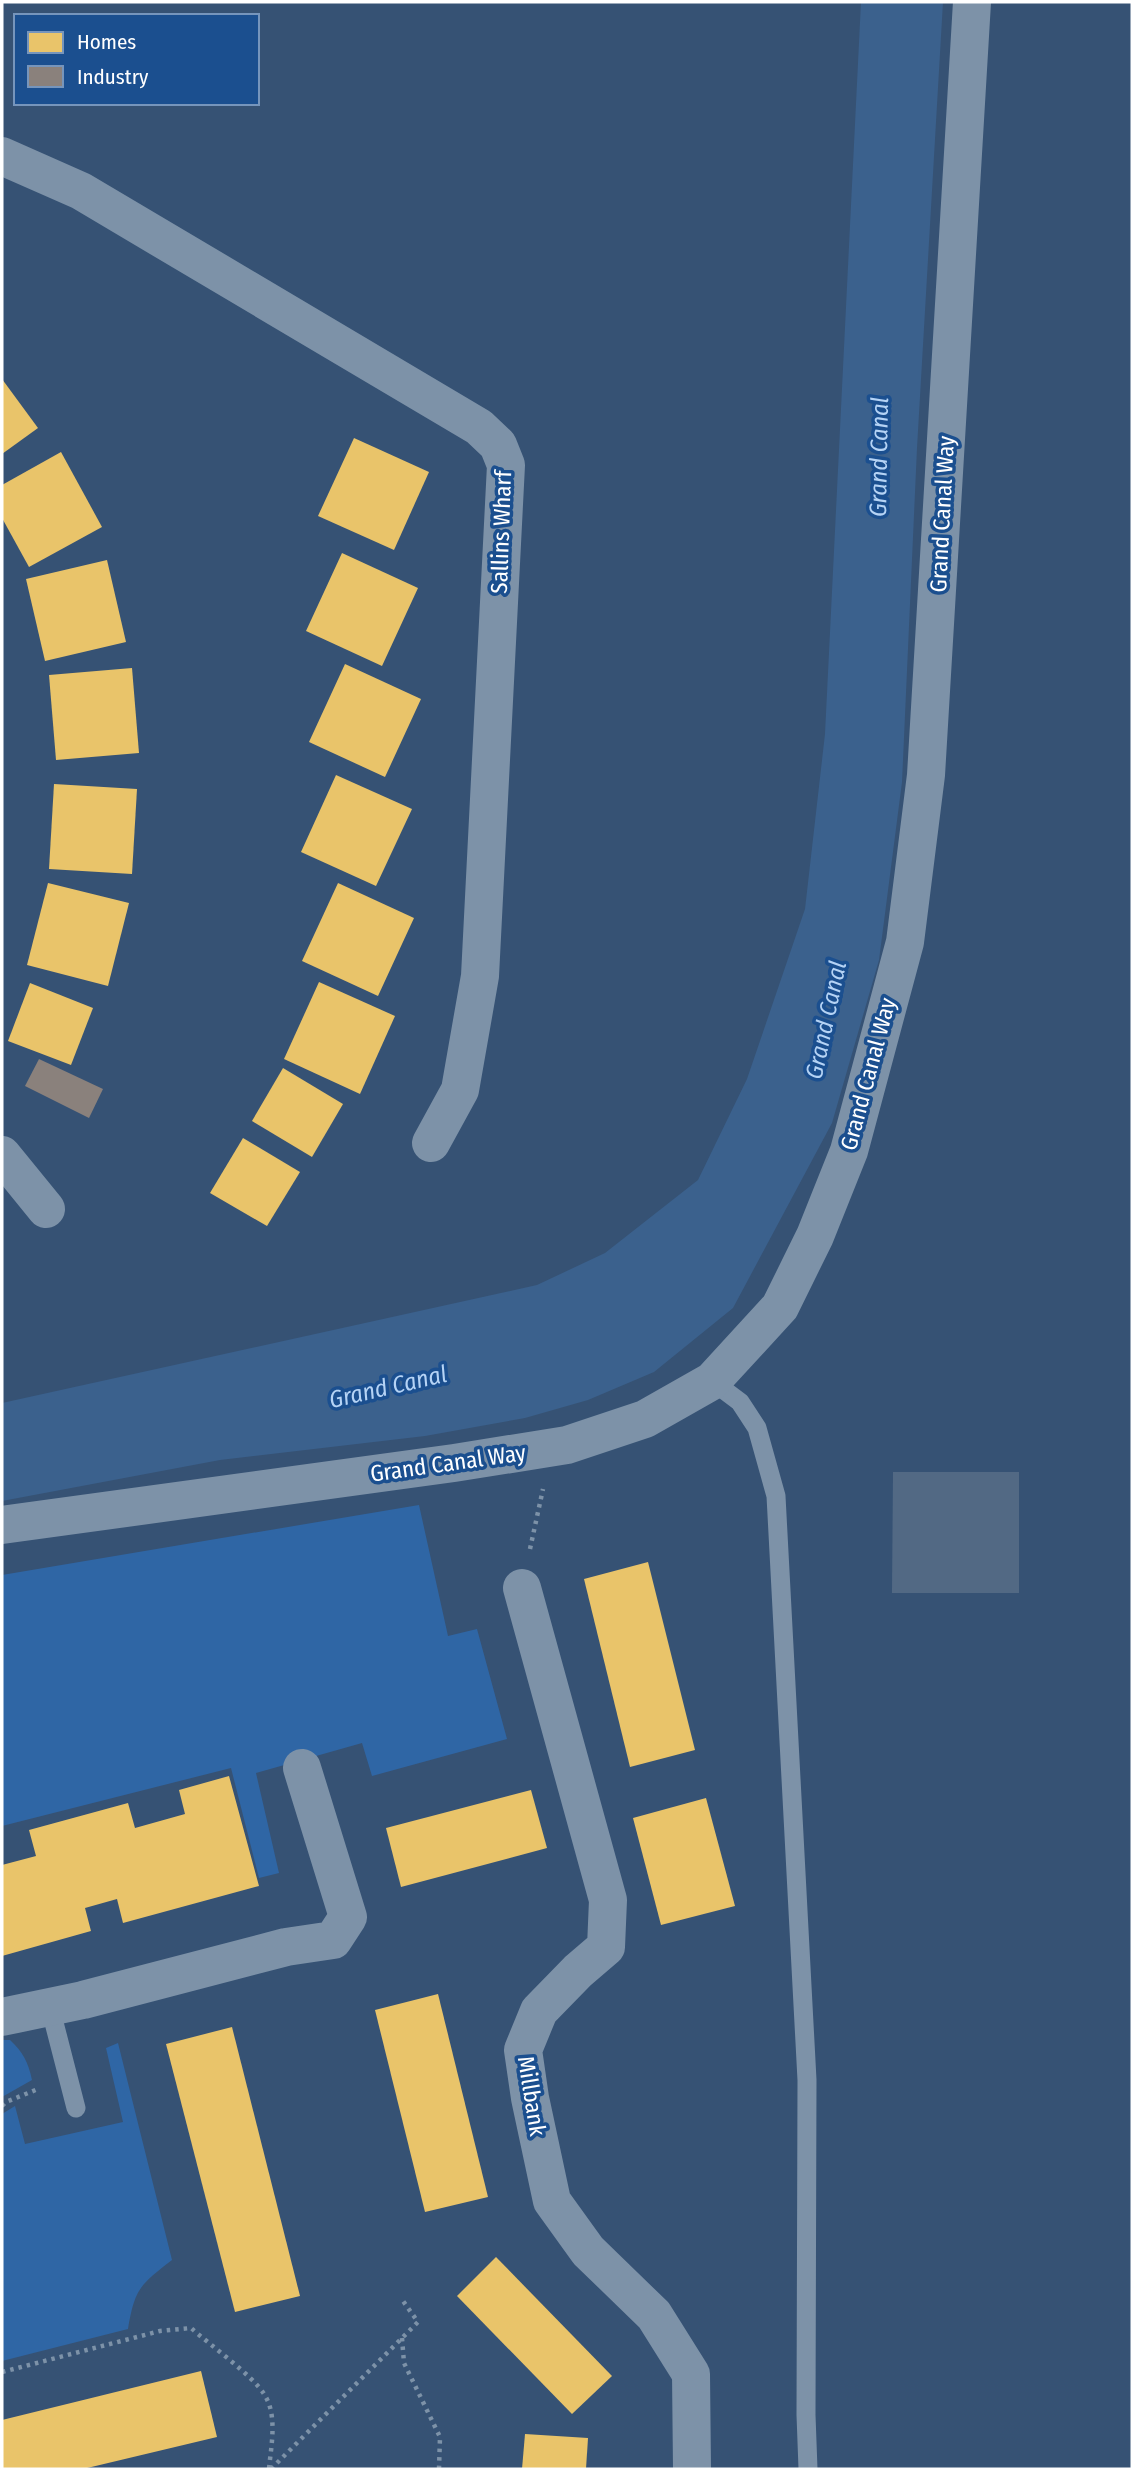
<svg xmlns="http://www.w3.org/2000/svg" width="1134" height="2471" font-family="'Fira Sans Condensed',sans-serif">
<style>
.green{fill:#2f66a5}
.water{fill:#3b618d}
.homes{fill:#e9c46a}
.industry{fill:#8a817c}
.building{fill:#526984}
.lines{fill:none;stroke-linecap:round;stroke-linejoin:round}
.path{stroke:#7d92a8;stroke-width:4.5;stroke-dasharray:3.5 5;stroke-linecap:butt}
.lane{stroke:#7d92a8;stroke-width:19}
.street{stroke:#7d92a8;stroke-width:38}
.labels{text-anchor:middle;stroke-width:7;stroke-linejoin:round;paint-order:stroke}
.street-label{font-size:23px;fill:#fff;stroke:#1b4f8f}
.water-label{font-size:24px;font-style:italic;fill:#b5d3f5;stroke:#1b4f8f}
</style>
<rect width="100%" height="100%" fill="#365274"/>
<g class="green">
<path d="M419,1505L448,1636L477,1629L507,1739L372,1776L362,1743L256,1773L279,1873L259,1878L231,1768L2,1826V1575Z"/>
<path d="M2,2040H10C23,2052 28,2062 32,2080L2,2097Z"/>
<path d="M118,2043L172,2260C140,2285 135,2288 128,2329L2,2361V2114L15,2106L25,2144L123,2122L106,2048Z"/>
</g>
<path class="water" d="M861,2H943L917,448L902,782L879,960L832,1123L733,1308L654,1372L588,1400L525,1418L425,1436L220,1460L2,1501V1403L537,1285L605,1253L698,1180L747,1079L805,909L825,734Z"/>
<g class="homes">
<path d="M2,379L38,428L2,454Z"/>
<path d="M354,438L429,472L394,550L318,516Z"/>
<path d="M61,452L102,527L29,567L2,518V485Z"/>
<path d="M342,553L418,588L382,666L306,631Z"/>
<path d="M107,560L126,642L45,661L26,579Z"/>
<path d="M345,664L421,699L385,777L309,742Z"/>
<path d="M132,668L139,753L56,760L49,675Z"/>
<path d="M336,775L412,809L376,886L301,852Z"/>
<path d="M54,784L137,789L132,874L49,869Z"/>
<path d="M48,883L129,903L108,986L27,965Z"/>
<path d="M338,883L414,918L378,996L302,961Z"/>
<path d="M319,982L395,1016L360,1094L284,1059Z"/>
<path d="M30,983L93,1008L71,1065L8,1041Z"/>
<path d="M283,1068L343,1104L312,1157L252,1121Z"/>
<path d="M243,1138L300,1172L267,1226L210,1193Z"/>
<path d="M648,1562L695,1750L630,1767L584,1579Z"/>
<path d="M229,1776L259,1886L123,1923L117,1899L85,1908L91,1931L2,1956V1865L36,1856L29,1830L128,1803L135,1828L185,1814L179,1790Z"/>
<path d="M531,1790L547,1848L401,1887L386,1828Z"/>
<path d="M706,1798L735,1906L661,1925L633,1818Z"/>
<path d="M438,1994L488,2197L425,2212L375,2010Z"/>
<path d="M232,2027L300,2296L235,2312L166,2044Z"/>
<path d="M496,2257L612,2376L572,2414L457,2296Z"/>
<path d="M201,2371L217,2437L83,2469H2V2420Z"/>
<path d="M525,2434L588,2438L586,2469H522Z"/>
</g>
<path class="industry" d="M39,1059L103,1089L89,1118L25,1086Z"/>
<path class="building" d="M893,1472H1019V1593H892Z"/>
<g class="lines">
<g class="path">
<path d="M530,1549L543,1489"/>
<path d="M2,2106L6,2102L38,2089"/>
<path d="M402,2338L404,2363L440,2437L439,2469"/>
<path d="M2,2372L160,2331L191,2328C210,2345 252,2375 264,2394C278,2415 271,2446 269,2469"/>
<path d="M271,2469L418,2322L403,2301"/>
</g>
<g class="lane">
<path d="M712,1381L740,1402L757,1428L776,1496L807,2080L806,2415L808,2469"/>
<path d="M50,2007L76,2108"/>
</g>
<g class="street">
<path d="M2,156L81,191L479,427L498,445L506,465L480,976L460,1090L431,1143"/>
<path d="M2,1155L46,1209"/>
<path d="M2,1525L454,1463L567,1445L645,1419L712,1381L780,1307L815,1236L849,1151L905,942L926,775L972,2"/>
<path d="M522,1588L608,1900L606,1947L578,1971L539,2011L523,2050L530,2098L552,2201L588,2251L654,2315L691,2374L692,2469"/>
<path d="M2,2017L83,2000L286,1947L333,1940L348,1917L302,1768"/>
</g>
</g>
<g class="labels">
<g class="street-label">
<text transform="translate(942 514) rotate(-87)" y="8">Grand Canal Way</text>
<text transform="translate(501 532) rotate(-88)" y="8">Sallins Wharf</text>
<text transform="translate(868 1074) rotate(-75)" y="8">Grand Canal Way</text>
<text transform="translate(448 1463) rotate(-8)" y="8">Grand Canal Way</text>
<text transform="translate(532 2096) rotate(81)" y="8">Millbank</text>
</g>
<g class="water-label">
<text transform="translate(879 457) rotate(-89)" y="8">Grand Canal</text>
<text transform="translate(826 1020) rotate(-78)" y="8">Grand Canal</text>
<text transform="translate(388 1387) rotate(-13)" y="8">Grand Canal</text>
</g>
</g>
<rect width="1134" height="2471" fill="none" stroke="#ffffff" stroke-width="7"/>
<rect x="14" y="14" width="245" height="91" fill="#1b4f8f" stroke="#7695bc" stroke-width="2"/>
<rect x="28" y="32" width="35" height="21" fill="#e9c46a" stroke="#7695bc" stroke-width="2"/>
<text x="77" y="49" font-size="21" fill="#ffffff">Homes</text>
<rect x="28" y="66" width="35" height="21" fill="#8a817c" stroke="#7695bc" stroke-width="2"/>
<text x="77" y="84" font-size="21" fill="#ffffff">Industry</text>
</svg>
